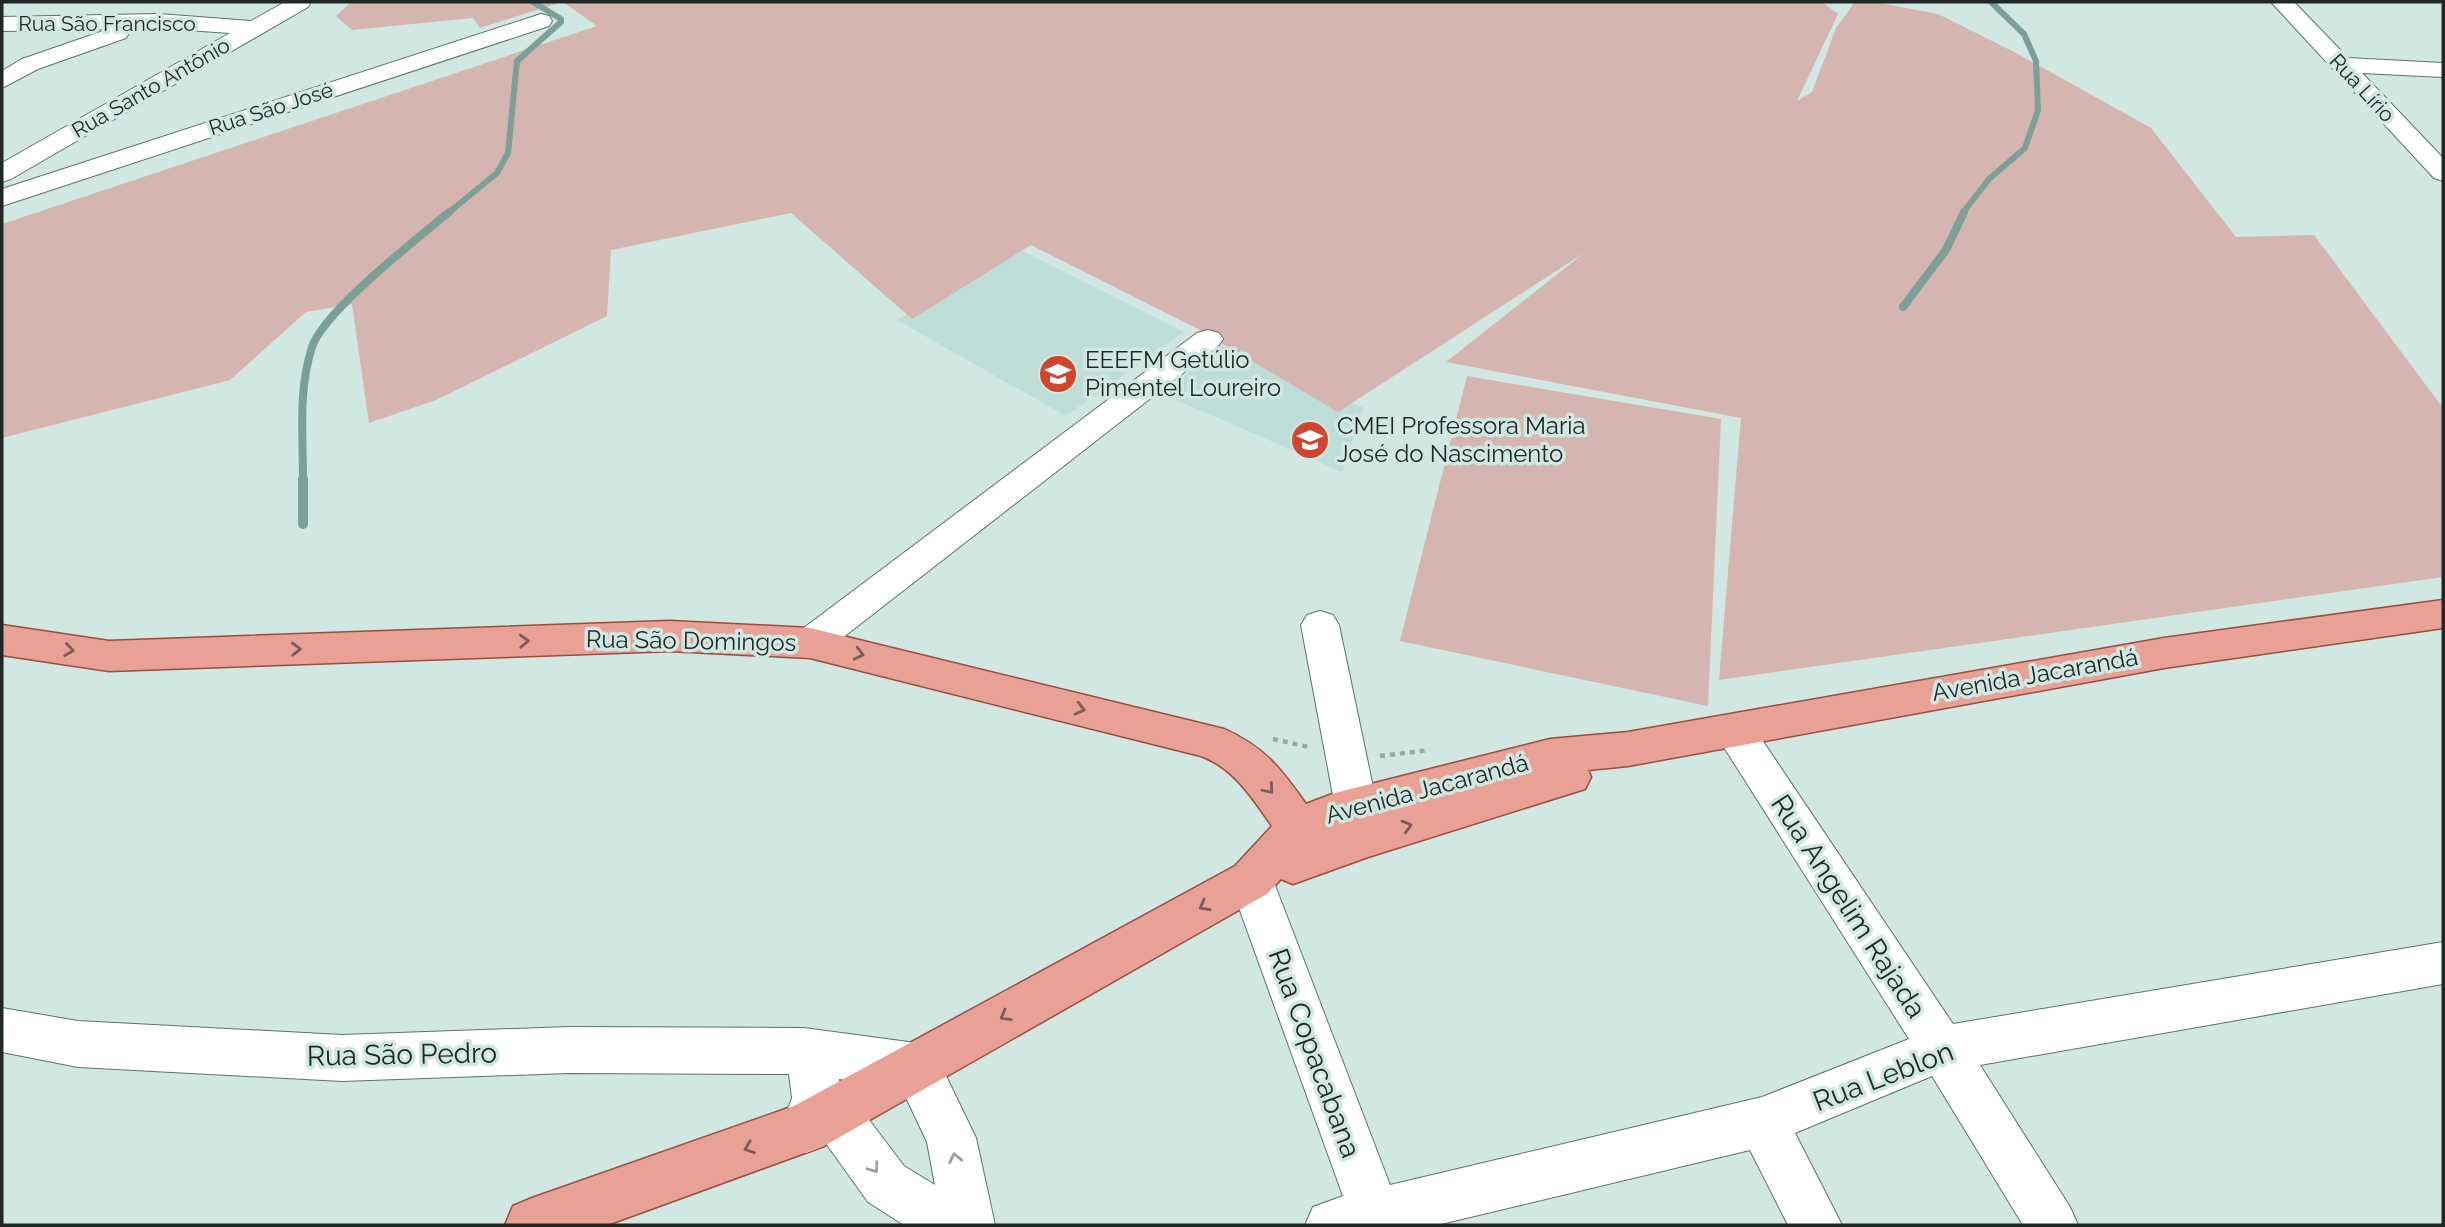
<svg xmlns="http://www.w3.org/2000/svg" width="2445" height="1227" font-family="Raleway,sans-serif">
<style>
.built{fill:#bdded6}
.green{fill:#d4b5af}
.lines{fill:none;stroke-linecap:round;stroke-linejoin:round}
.stream-far2{stroke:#7c9f97;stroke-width:6}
.stream-far1{stroke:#7c9f97;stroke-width:8}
.stream{stroke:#7c9f97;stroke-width:10}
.minor-casing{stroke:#5d726d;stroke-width:2}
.major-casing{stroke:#994e40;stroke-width:3}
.path{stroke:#97a9a5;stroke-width:4.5;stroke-dasharray:5 5;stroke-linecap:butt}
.minor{fill:#fff;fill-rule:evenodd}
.major{fill:#e9a195;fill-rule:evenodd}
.oneway{stroke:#7a5e58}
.oneway2{stroke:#9a9e9d}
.labels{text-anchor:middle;stroke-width:7;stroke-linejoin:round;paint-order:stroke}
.far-street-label{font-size:21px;fill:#1f2826;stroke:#d0e7e2}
.poi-label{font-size:24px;fill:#1f2826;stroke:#d0e7e2;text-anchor:start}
.street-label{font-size:24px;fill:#1f2826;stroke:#d0e7e2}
.near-street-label{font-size:28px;fill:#1f2826;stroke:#d0e7e2}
</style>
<rect width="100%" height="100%" fill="#d0e7e2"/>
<g class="built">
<path d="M1017,248L1184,332L1066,416L897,320Z"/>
<path d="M1218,345L1364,408L1342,472L1165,395Z"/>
</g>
<g class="green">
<path d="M351,2H562L480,28L473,18L352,30L336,16Z"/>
<path d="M563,2H1822L1838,14L1797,101L1812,92L1836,28L1855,2H1875L1938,14L2018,54L2151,128L2236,237L2314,235L2443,408V577L1719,680L1741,418L1446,362L1584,253L1338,412L1196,328L1031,245L912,319L791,213L611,250L607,316L436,400L369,423L352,304L306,312L230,380L2,438V224L597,26Z"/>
<path d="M1467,376L1721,419L1708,706L1400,641Z"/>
</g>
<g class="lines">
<g class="stream-far2">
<path d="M447,214L497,173L508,153L517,61L561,22V19L533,2"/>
<path d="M1962,214L1989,179L2025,148L2038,110L2036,61L2024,34L1991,2"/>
</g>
<g class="stream-far1">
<path d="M1903,307L1946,250L1964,212"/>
<path d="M303,480C303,436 298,390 312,347C324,311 417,239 449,212"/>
</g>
<path class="stream" d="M303,479V524"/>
<defs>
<g id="minor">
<path d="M285,2H311L308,7L11,179L2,182V163L230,33L159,28H126L129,33L126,38L38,69L2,88V71L22,59L109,29L2,31V17L159,14L251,21Z"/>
<path d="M2271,2H2294L2348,58L2443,63V77L2362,73L2443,158V181L2434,178Z"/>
<path d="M541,14L549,16L552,21L549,26L2,206V189Z"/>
<path d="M1208,330L1219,333L1223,339L1219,345L823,653L810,657L797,653L791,643L797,633L1197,333Z"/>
<path d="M1320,611L1333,615L1339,625L1377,806L1388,835L1382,848L1367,853L1352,848L1335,806L1301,625L1307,615Z"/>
<path d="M1734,714L1748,719L1953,1024L2443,942V984L1980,1065L2070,1207L2078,1225H2023L1932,1076L1795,1133L1842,1225H1788L1750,1150L1437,1225H1305L1313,1207L1343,1196L1229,880L1236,867L1251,861L1266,867L1273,880L1390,1185L1762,1097L1909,1039L1720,741L1714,730L1720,719Z"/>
<path d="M2,1008L78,1021L342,1035L569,1027L804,1028L916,1043L933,1049L976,1138L995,1225H904L868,1202L825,1142L824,1146L806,1153L788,1146L781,1128L792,1098L789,1074L569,1073L342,1081L78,1067L2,1052ZM839,1079L901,1087L927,1142L935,1185L904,1166L851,1096L841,1091Z"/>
</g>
<path id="major" d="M2443,600V628L2164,668L1628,766L1588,770L1591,777L1585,789L1368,857L1293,884L1281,879L1267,894L824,1146L607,1225H505L513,1206L532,1198L794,1106L1235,866L1272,826C1253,799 1234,768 1201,756L810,658L670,651L109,671L2,655V625L109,641L670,621L810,628L1224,729C1265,747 1281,769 1306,804L1335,793L1550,739L1628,732L2164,638Z"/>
</defs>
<use href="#minor" class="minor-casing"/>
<use href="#major" class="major-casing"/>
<g class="path">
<path d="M1273,739L1309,747"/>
<path d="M1380,756L1430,750"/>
</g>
<use href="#minor" class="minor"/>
<use href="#major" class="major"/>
</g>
<defs><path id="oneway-chevron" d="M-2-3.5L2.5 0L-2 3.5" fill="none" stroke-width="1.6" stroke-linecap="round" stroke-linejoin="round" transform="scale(1.75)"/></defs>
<g class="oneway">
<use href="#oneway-chevron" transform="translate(524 641) rotate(-2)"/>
<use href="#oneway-chevron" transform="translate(296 649) rotate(-2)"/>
<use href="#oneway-chevron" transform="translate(69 650) rotate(8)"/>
<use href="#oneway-chevron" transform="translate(859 654) rotate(14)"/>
<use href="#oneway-chevron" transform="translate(1080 709) rotate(14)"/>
<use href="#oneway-chevron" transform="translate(1269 789) rotate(50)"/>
<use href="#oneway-chevron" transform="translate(1407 826) rotate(-17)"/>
<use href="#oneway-chevron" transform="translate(1204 906) rotate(151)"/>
<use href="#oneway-chevron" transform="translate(1005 1016) rotate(151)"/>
<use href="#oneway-chevron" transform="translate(749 1148) rotate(160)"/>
</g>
<g class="oneway2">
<use href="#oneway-chevron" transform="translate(955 1158) rotate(-102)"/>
<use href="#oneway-chevron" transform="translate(874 1168) rotate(54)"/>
</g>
<defs>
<symbol id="school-disc" viewBox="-11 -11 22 22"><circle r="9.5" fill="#d1452e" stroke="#d0e7e2"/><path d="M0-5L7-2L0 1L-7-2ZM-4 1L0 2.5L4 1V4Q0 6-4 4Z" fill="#fff"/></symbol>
</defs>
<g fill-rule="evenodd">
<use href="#school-disc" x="1036" y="352" width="44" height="44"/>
<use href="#school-disc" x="1288" y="418" width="44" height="44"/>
</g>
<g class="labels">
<g class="far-street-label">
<text x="107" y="31">Rua São Francisco</text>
<text transform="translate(151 88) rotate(-30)" y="7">Rua Santo Antônio</text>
<text transform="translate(2362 88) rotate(47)" y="7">Rua Lírio</text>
<text transform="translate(271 109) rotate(-18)" y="7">Rua São José</text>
</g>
<g class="poi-label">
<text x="1085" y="368">EEEFM Getúlio<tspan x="1085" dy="28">Pimentel Loureiro</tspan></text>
<text x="1337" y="434">CMEI Professora Maria<tspan x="1337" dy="28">José do Nascimento</tspan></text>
</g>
<g class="street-label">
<text transform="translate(691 641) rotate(1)" y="8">Rua São Domingos</text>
<text transform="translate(2035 675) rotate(-10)" y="8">Avenida Jacarandá</text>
<text transform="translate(1427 789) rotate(-15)" y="8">Avenida Jacarandá</text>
</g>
<g class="near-street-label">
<text transform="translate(1849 906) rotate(57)" y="10">Rua Angelim Rajada</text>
<text transform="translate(1315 1053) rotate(70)" y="10">Rua Copacabana</text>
<text transform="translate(402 1054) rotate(-1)" y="10">Rua São Pedro</text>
<text transform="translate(1883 1076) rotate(-21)" y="10">Rua Leblon</text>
</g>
</g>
<rect width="2445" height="1227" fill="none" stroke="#1f2826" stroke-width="7"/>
</svg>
